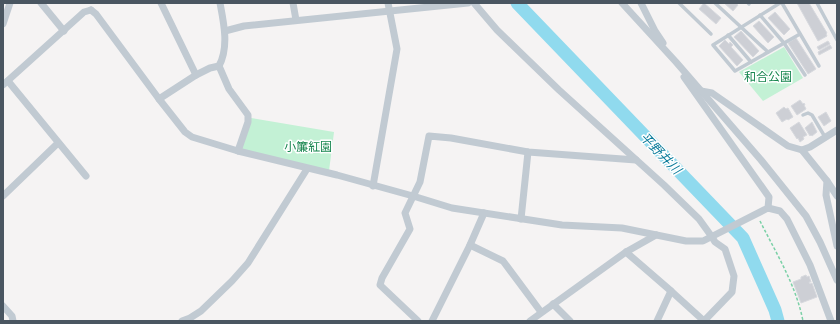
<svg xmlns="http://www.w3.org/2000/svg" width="840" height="324" font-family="Montserrat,'Noto Sans JP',sans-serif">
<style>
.green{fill:#c3f1d5}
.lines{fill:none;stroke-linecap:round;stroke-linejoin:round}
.river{stroke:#90daee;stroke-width:13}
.building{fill:#cdcfd5;stroke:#d7d9de}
.path{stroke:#7ad0a6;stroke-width:1.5;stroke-dasharray:3 2;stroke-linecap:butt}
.lane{stroke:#c1cad2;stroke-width:3.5}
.street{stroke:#c1cad2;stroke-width:7}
.labels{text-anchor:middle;stroke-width:3;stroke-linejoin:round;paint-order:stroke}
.park-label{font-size:12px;fill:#17864f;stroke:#fff}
.water-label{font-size:13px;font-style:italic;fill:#0c7c9b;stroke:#fff}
</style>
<rect width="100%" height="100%" fill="#f5f3f3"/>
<g class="green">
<path d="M784,47L803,78L763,101L739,72Z"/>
<path d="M251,118L334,132L329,171L241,150Z"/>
</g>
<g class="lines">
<path class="river" d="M517,3L743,238L775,310L778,321"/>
</g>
<g class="building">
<path d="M704,3L721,18L716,24L699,9Z"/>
<path d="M724,3H736L738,5L733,11Z"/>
<path d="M797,3H809L827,33L826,34L827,36L818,41Z"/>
<path d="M775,12L790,29L784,35L768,18Z"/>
<path d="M759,21L774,37L768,43L753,26Z"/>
<path d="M741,31L759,51L753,57L734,37Z"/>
<path d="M796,38L816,69L808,74L788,43Z"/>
<path d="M725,40L729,44L730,42L733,45L731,47L743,60L737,66L719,46Z"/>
<path d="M828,41L830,44L819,50L817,47Z"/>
<path d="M830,45L832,48L819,55L818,52Z"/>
<path d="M800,100L803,104L804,103L805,105H804L806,109L797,115L791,106Z"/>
<path d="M784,107L786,109L788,108L793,117L788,120L787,119L782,122L776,113Z"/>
<path d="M826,112L831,121L824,126L818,117Z"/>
<path d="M799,122L807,135L803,137L804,139L800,142L798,138L797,139L790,128Z"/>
<path d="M812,122L817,132L812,136L811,135L810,136L805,128Z"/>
<path d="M806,275L807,277L809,276L811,282H809L810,284L812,283L817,297L801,303L793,282L801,279V277Z"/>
</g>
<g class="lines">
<path class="path" d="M760,221C776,253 796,285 803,321"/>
<g class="lane">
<path d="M679,3L711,34"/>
<path d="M715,3L768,52"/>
<path d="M748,3L749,4"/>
<path d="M780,3L713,45L735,71L800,34"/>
<path d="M782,3L819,66"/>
<path d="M817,3L837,40"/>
<path d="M760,15L784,43L805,75"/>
<path d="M728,35L751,62"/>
<path d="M803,115L808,113L812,115L825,137"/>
</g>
<g class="street">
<path d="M41,3L64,31"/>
<path d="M161,3L196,75"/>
<path d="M220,3C224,24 229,47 219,66L229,89L248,115V122L238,151"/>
<path d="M293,3L296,20"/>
<path d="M474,3L497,30L559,90L664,185L699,219L712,237L715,242L725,249L734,276L732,292L704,321"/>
<path d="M622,3L676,62L761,160L806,216L820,242L837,280"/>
<path d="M641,3L655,31L663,43"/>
<path d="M91,10L96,14L159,99L185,132L192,137L238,151L337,175L413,196L452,208L562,225L622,228L686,241H703L768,208L780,211L787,219L810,265L831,321"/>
<path d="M3,24L10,3"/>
<path d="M225,31L244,26L468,3"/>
<path d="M684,77L769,197L768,208"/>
<path d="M8,81L86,176"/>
<path d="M3,85L84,12L91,10"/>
<path d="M701,91L712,93L788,146L802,150L827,181L826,195L837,246"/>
<path d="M159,99L196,75L210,68L219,66"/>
<path d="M802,150L810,147L837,130"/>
<path d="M827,181L837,196"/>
<path d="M373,186L397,49L388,3"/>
<path d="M3,196L58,143"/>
<path d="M521,219L528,152"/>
<path d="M470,245L503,261L541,312"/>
<path d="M626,252L671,291L704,321"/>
<path d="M553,304L570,321"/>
<path d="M3,306L12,316L13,321"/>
<path d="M182,321L190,318L201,311L232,281L248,263L307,169"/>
<path d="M418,321L380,285L382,278L410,229L405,213L420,182L429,136L451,138L528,152L636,160"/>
<path d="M432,321L470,245L484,213"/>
<path d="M530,321L626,252L656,235"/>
<path d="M657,321L671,291"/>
</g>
</g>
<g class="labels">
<g class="park-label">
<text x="768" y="81">和合公園</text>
<text x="308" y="151">小簾紅園</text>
</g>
<g class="water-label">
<text transform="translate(661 153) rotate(46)" y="5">平野井川</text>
</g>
</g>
<rect width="840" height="324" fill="none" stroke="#4a5661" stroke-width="8"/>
</svg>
